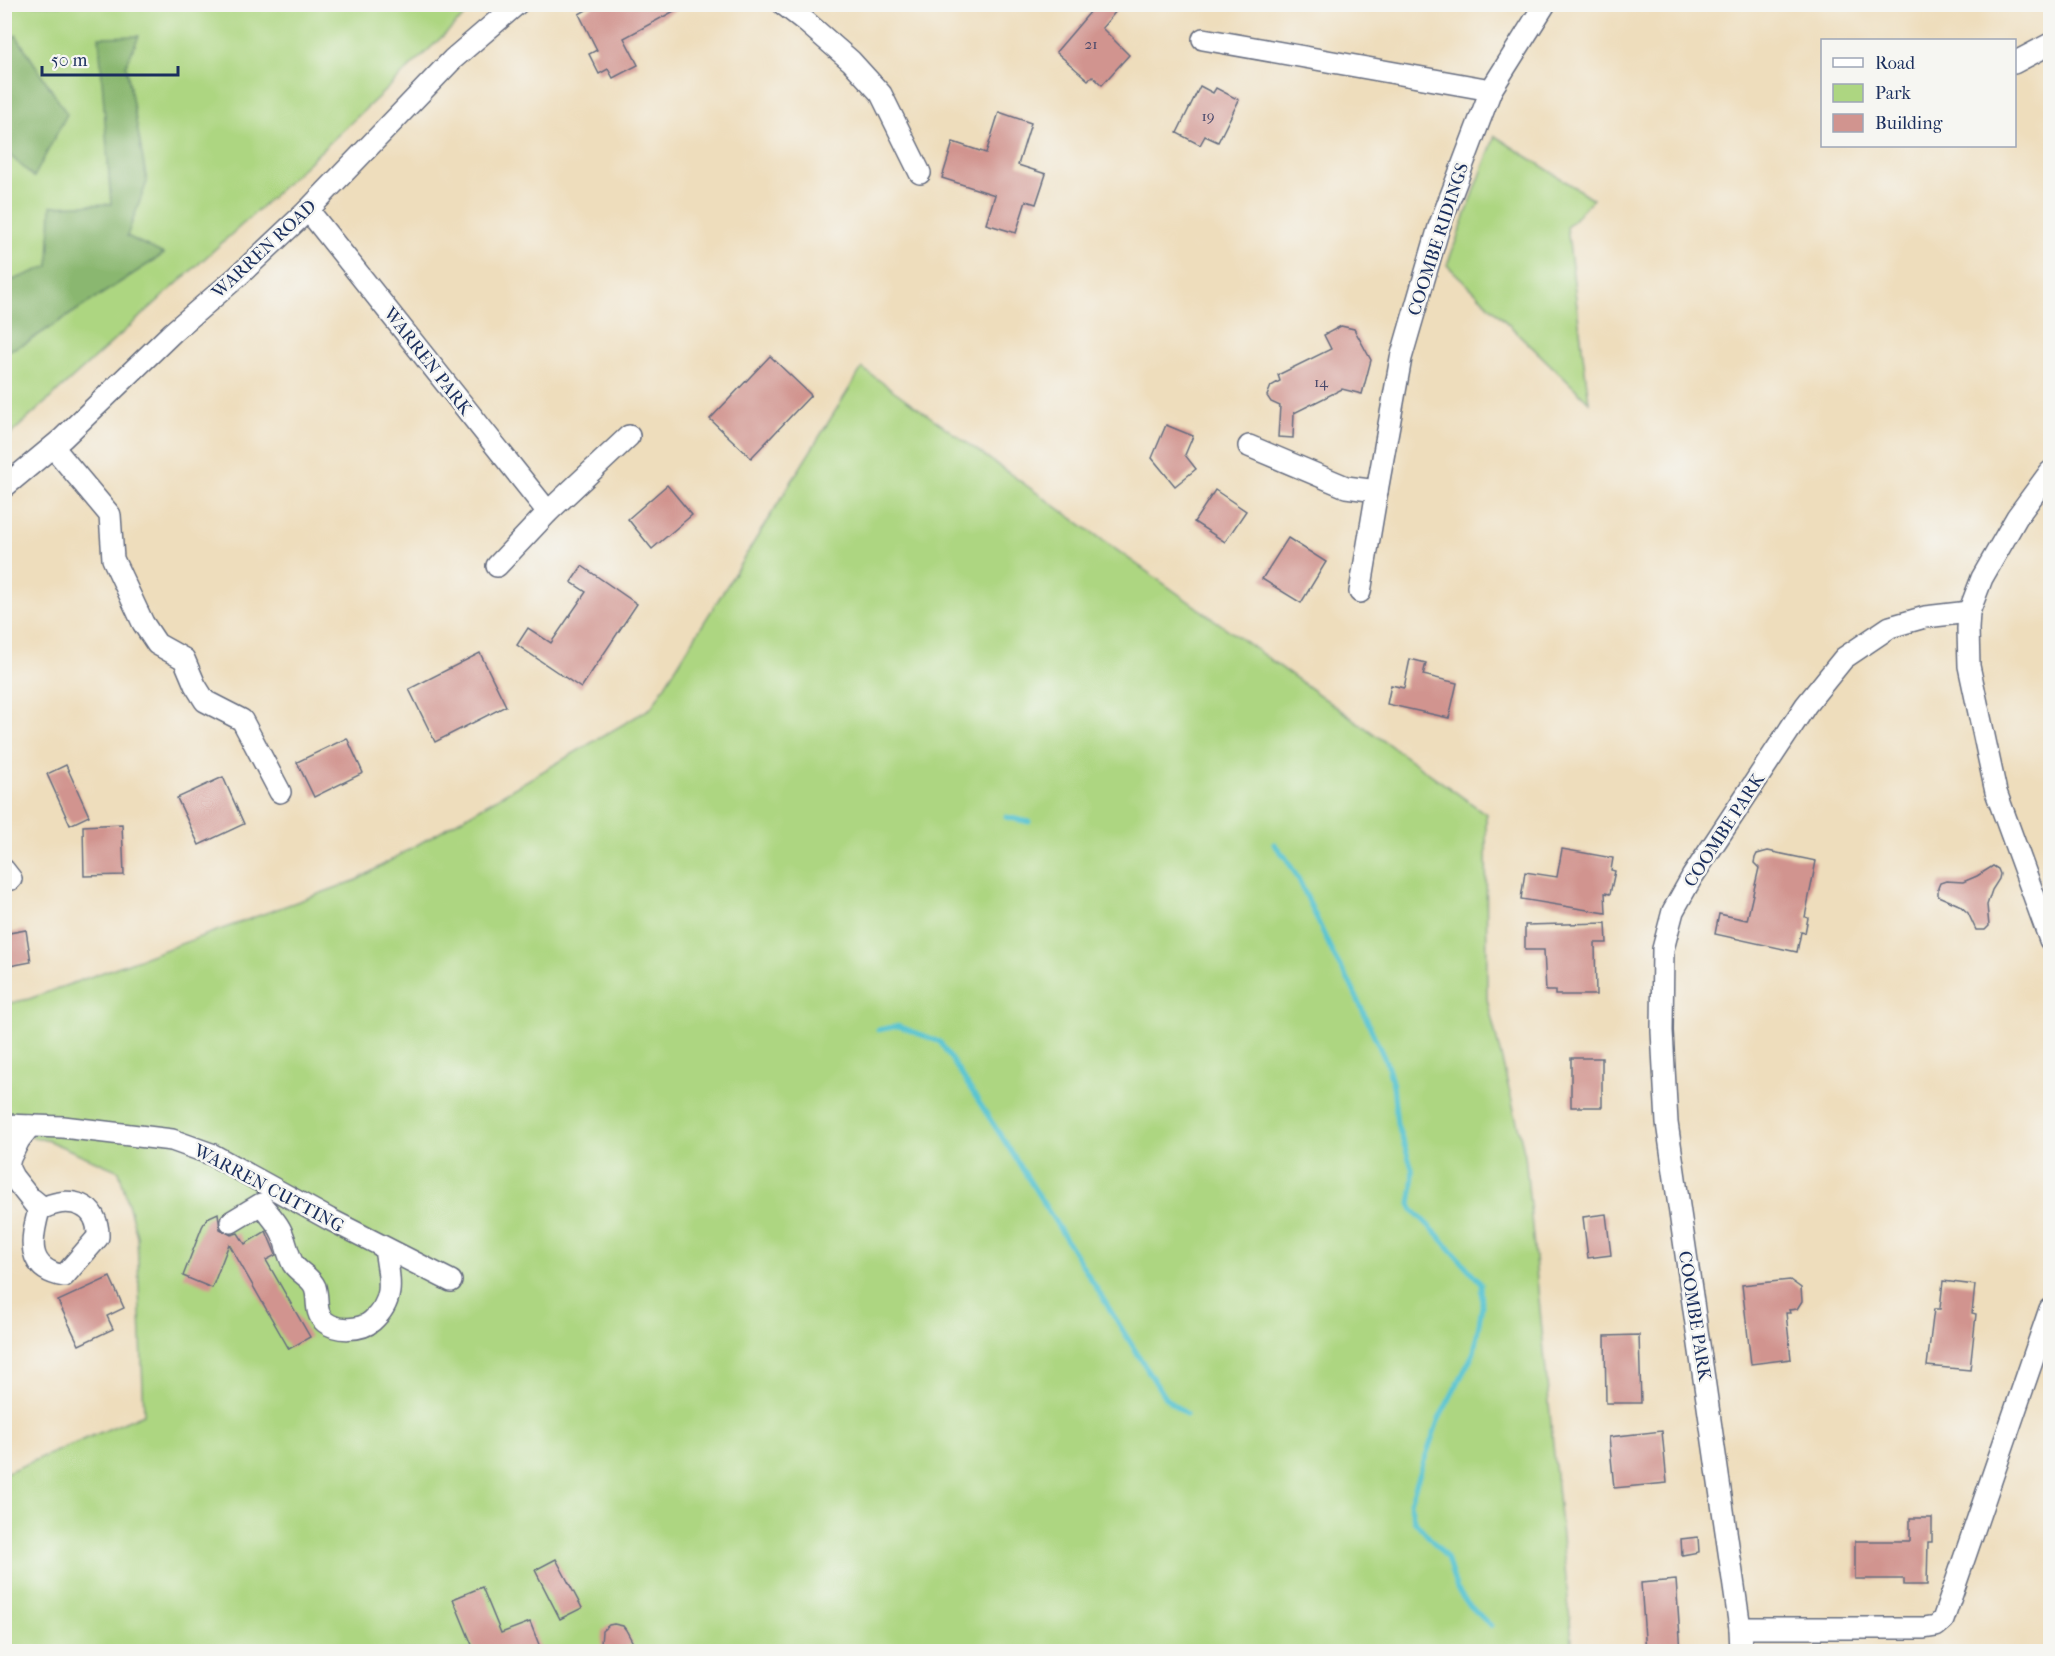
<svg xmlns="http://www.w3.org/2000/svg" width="2055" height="1656" font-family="'IM FELL French Canon',serif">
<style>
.green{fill:#add681;stroke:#648270;stroke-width:1.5}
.forest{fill:#8ab76f;stroke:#527366;stroke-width:1.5}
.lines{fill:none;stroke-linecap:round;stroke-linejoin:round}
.stream{stroke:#59c4d2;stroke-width:5}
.building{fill:#d1948f}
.minor-casing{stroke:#656c7f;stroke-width:24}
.minor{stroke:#fff;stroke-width:21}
.labels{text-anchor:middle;stroke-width:5;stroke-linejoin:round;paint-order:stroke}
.number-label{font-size:15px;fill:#48486a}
.street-label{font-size:18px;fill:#1b2f5e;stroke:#f6f6f2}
</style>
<rect width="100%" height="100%" fill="#f6f6f2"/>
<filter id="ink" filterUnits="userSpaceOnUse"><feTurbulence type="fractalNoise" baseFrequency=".0167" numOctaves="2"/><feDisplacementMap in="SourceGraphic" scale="12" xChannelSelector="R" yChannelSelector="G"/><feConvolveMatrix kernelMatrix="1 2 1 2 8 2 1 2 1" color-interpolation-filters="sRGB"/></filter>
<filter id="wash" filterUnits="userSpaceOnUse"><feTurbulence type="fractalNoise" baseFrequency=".008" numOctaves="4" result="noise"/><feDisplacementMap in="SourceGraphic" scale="24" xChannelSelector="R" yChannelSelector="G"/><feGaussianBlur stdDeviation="1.35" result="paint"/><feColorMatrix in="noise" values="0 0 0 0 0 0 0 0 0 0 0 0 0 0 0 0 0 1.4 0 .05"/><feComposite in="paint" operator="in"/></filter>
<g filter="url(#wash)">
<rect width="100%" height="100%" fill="#eeddbc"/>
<g class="green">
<path d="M5,5H476L256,212L5,439Z"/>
<path d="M1495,136L1593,199L1567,227L1589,402L1447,265Z"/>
<path d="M862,368L1486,814L1487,999L1525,1155L1573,1651H5V1473L144,1414L137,1236L119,1171L49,1141L5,1130V1004L29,999L357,880L651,708Z"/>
</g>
<g class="forest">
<path d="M16,35L67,114L34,177L5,151V43Z"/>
<path d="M139,36L126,65L147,182L127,236L164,254L26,343L5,352V283L49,266L51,206L111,204L99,37Z"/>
</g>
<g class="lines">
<g class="stream">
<path d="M1006,817L1029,822"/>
<path d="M1274,844L1286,858L1299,880L1334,956L1351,985L1387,1064L1393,1085L1397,1124L1412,1168L1413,1185L1410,1204L1413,1210L1436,1233L1481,1283L1482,1306L1474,1352L1438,1421L1410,1502L1414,1520L1447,1558L1457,1589L1466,1602L1491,1626"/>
<path d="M878,1030L898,1026L940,1042L1016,1159L1165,1398L1186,1414"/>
</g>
</g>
<g id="blocks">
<g class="building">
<path d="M597,4H687L624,38L638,65L613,78L608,69L599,74L589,54L597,50L579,14Z"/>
<path d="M1097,4H1122L1102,28L1129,55L1102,85L1092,76L1088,80L1056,52Z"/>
<path d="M1200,86L1213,93L1216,88L1239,100L1218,142L1205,136L1200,145L1177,133Z"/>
<path d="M999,112L1031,123L1018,165L1046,174L1036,204L1026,201L1016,233L986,224L995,195L942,178L953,142L986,153Z"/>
<path d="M1341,326L1354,329L1371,360L1362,394L1342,389L1294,413L1293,438L1278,437L1280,406L1271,402L1267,396L1271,386L1280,381L1278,375L1331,349L1324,335Z"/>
<path d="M770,356L811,395L751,458L710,419Z"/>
<path d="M1166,425L1193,436L1185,455L1196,469L1175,486L1152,458Z"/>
<path d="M667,485L692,515L652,549L628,519Z"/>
<path d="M1215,490L1246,511L1225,542L1194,522Z"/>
<path d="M1288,538L1326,562L1301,603L1262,579Z"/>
<path d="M582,566L637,604L581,688L517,645L528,628L551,643L586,592L571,582Z"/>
<path d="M480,653L506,706L435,742L409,689Z"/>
<path d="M1410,659L1426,663L1423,675L1457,683L1449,718L1387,704L1391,685L1404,688Z"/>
<path d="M347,738L363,773L314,797L297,762Z"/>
<path d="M66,765L89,816L70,825L47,774Z"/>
<path d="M223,777L244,824L199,845L177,798Z"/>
<path d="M122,824L124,875L84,876L83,826Z"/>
<path d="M1562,849L1613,858L1611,870L1615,871L1610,894L1605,893L1606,913L1521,899L1525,872L1557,877Z"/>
<path d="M1768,851L1816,861L1805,917L1808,918L1805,933L1801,932L1797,952L1715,934L1719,914L1747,920L1759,868L1754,863L1755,858L1757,854Z"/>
<path d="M1993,866L1998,869L2000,874L1999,879L1992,890L1987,905L1989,926L1985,930H1976L1968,913L1959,905L1938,896V888L1940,883L1946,881L1963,882L1977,876Z"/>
<path d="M1606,923L1607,943H1595L1596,995H1555V991H1546L1544,950H1525V925Z"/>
<path d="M26,930L31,962L4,967V934Z"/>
<rect x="1571" y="1058" width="31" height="49"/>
<path d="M218,1213L220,1229L231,1235L238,1233L245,1244L266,1231L276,1255L266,1260L310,1337L289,1349L229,1244L212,1288L183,1276L202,1227L207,1218Z"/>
<path d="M1606,1214L1611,1255L1588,1258L1583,1217Z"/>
<path d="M110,1277L124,1308L107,1316L113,1329L79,1345L58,1301Z"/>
<path d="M1790,1280L1801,1288L1802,1301L1797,1309L1789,1310L1790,1313H1786L1791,1359L1751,1364L1742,1285Z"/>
<path d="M1943,1281L1975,1285L1972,1313L1976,1314L1970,1370L1927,1366L1934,1309H1940Z"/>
<path d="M1639,1335L1641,1403H1606L1605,1336Z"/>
<path d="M1662,1431L1667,1483L1614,1488L1609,1437Z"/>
<path d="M1910,1518H1932V1542H1928L1927,1585H1904V1579H1855V1541H1910Z"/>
<path d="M1698,1537L1699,1552L1682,1555L1681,1539Z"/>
<path d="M556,1559L582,1608L560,1619L535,1570Z"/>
<path d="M1676,1580L1681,1652H1646L1641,1583Z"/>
<path d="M482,1587L501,1633L530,1622L542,1652H475L453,1599Z"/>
<path d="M614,1624L623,1626L626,1630L633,1643L621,1652H608L601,1644L602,1631L609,1625Z"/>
</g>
</g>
</g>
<g filter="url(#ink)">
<use href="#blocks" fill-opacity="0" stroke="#656c7f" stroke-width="1.5"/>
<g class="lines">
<defs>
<g id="minor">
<path d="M783,4L805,21L851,61L881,94L920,173"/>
<path d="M1203,39L1491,90"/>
<path d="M2014,63L2050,44"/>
<path d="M308,210L548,512"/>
<path d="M1249,446L1346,487L1377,491L1401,358L1439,227L1491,90L1545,4"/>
<path d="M53,447L110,515L113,559L143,623L157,644L184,659L195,685L205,701L242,720L280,792"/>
<path d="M2050,472L2017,517L1982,578L1969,612L1968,629L1969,666L1996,792L2050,940"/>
<path d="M4,487L63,438L173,332L237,277L308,210L453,59L517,4"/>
<path d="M497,566L548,512L629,436"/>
<path d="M1360,592L1377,491"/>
<path d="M1969,612L1925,617L1890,627L1844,658L1806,705L1692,877L1673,911L1663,949L1662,1031L1667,1123L1740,1628H1924L1936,1626L1943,1620L2050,1309"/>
<path d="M4,870L11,879"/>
<path d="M4,1125L63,1127L172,1140L211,1154L329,1219L451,1281"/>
<path d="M30,1126L19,1140L10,1158L8,1167L13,1177L39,1210C31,1239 25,1269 64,1276L98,1237C99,1203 70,1196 43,1208L32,1199"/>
<path d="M231,1222L261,1204C267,1212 275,1220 280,1229C286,1240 287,1253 293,1264C299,1273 311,1277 315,1287C319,1299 314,1313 325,1322C336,1331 361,1331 372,1321C397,1299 389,1277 385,1249"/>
<path d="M1740,1628L1741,1652"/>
</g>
</defs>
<use href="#minor" class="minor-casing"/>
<use href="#minor" class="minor"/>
</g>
</g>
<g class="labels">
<g class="number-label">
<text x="1091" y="49">21</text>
<text x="1208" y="121">19</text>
<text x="1321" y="387">14</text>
</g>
<g class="street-label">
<text transform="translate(1438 239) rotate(-72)" y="6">COOMBE RIDINGS</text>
<text transform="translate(264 249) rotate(-43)" y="6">WARREN ROAD</text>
<text transform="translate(428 361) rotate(52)" y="6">WARREN PARK</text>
<text transform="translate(1724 830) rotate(-57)" y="6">COOMBE PARK</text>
<text transform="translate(269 1188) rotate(28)" y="6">WARREN CUTTING</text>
<text transform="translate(1695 1316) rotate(81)" y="6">COOMBE PARK</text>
</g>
</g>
<rect width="2055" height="1656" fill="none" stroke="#f6f6f2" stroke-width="24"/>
<rect x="1821" y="39" width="195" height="108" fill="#f6f6f2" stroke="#9ea6b7" stroke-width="1.5"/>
<rect x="1833" y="58" width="30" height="9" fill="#ffffff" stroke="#9ea6b7" stroke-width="1.5"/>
<text x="1875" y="69" font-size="18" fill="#1b2f5e">Road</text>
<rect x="1833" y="84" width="30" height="18" fill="#add681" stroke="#9ea6b7" stroke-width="1.5"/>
<text x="1875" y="99" font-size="18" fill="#1b2f5e">Park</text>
<rect x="1833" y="114" width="30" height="18" fill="#d1948f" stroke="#9ea6b7" stroke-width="1.5"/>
<text x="1875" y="129" font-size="18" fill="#1b2f5e">Building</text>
<path d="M42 66v9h136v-9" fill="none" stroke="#1b2f5e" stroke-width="3"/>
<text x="51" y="66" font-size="18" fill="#1b2f5e" stroke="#f6f6f2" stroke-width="4.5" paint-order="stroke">50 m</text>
</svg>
